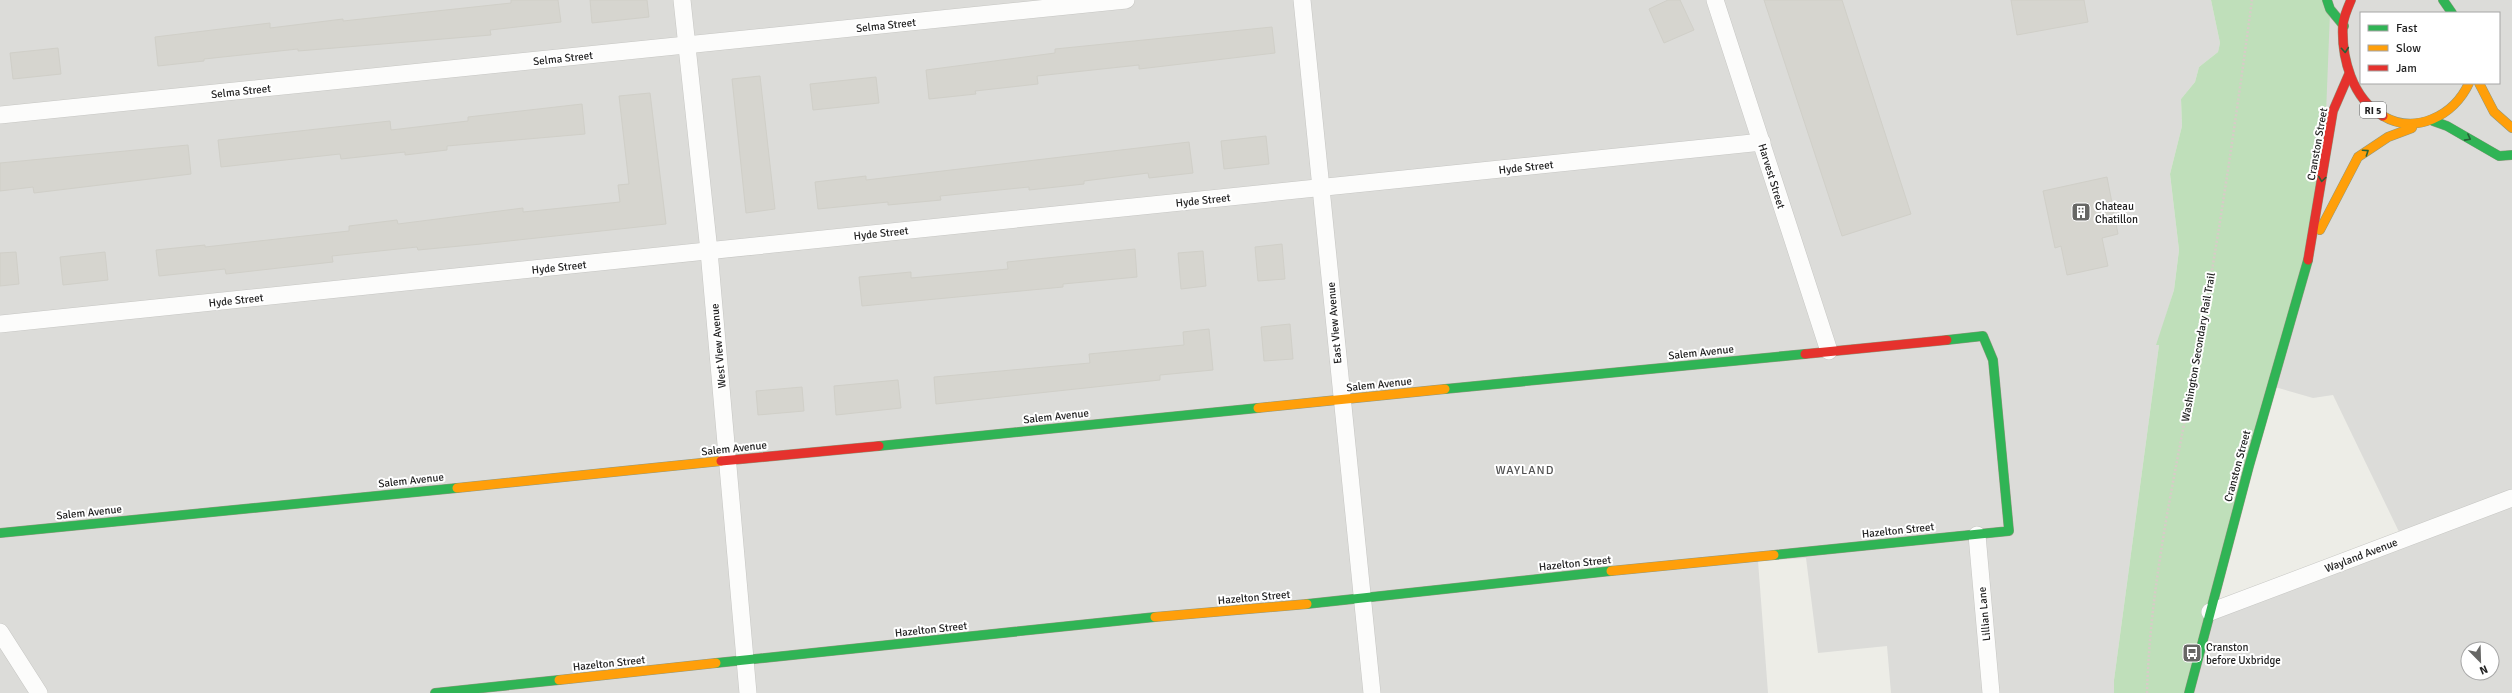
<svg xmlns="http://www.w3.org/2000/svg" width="2512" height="693" font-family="Signika,sans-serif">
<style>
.residential{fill:#dcdcd9;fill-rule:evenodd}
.forest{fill:#bfdfba}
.building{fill:#d6d5cf;stroke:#d0cfc8}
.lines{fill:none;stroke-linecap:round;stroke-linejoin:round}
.street-casing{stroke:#c6c6c3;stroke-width:18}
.fast-casing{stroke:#90987e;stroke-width:10}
.slow-casing{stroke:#90987e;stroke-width:10}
.jam-casing{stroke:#90987e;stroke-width:10}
.path{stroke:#d7ccc7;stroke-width:2.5;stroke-dasharray:2 2;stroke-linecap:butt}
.street{stroke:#fcfcfb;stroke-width:17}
.fast{stroke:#30b455;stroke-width:9}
.slow{stroke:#ff9f0a;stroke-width:9}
.jam{stroke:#e5322d;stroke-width:9}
.oneway{stroke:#276237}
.labels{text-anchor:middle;stroke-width:4;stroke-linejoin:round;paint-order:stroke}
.shield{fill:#fff;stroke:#626262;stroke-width:1}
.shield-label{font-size:10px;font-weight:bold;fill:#1f1f1f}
.street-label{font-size:11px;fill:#1f1f1f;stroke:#fff}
.poi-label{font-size:11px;fill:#1f1f1f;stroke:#fff;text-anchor:start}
.neighbourhood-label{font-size:12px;letter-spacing:1px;fill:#525252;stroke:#fff}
</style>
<rect width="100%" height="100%" fill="#edede7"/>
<g class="residential">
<path d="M0,0H2211L2220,43L2218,52L2199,67L2195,82L2181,99L2182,126L2170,174L2179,250L2174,290L2157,345H2159L2114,680V693H1891L1887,646L1818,653L1806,558L1758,561L1768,693H0Z"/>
<path d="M2326,0H2512V693H2190L2209,620L2401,536L2333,395L2313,398L2275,387ZM2361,13H2499V83H2361ZM2468,649H2492V673H2468Z"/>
</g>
<path class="forest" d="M2211,0H2326L2330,12L2326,114L2305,272L2190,693H2114V680L2159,345H2156L2174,290L2179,250L2170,174L2182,126L2181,99L2195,82L2199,67L2218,52L2220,43Z"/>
<g class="building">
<path d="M511,0H558L561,22L490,30L491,35L298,51V49L204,59V61L158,66L155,37L270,23V28L343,19V21L511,3Z"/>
<path d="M590,0H647L649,17L592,23Z"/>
<path d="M1668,0H1680L1694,30L1664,43L1649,9Z"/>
<path d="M1764,0H1842L1911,214L1842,236Z"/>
<path d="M2011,0H2084L2088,22L2017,35Z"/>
<path d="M1272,27L1275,53L1139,69V65L1037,76L1038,84L975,91L976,94L929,99L926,70L1055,53V49Z"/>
<path d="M58,48L61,74L13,79L10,53Z"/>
<path d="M760,76L775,209L746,213L732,79Z"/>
<path d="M876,77L879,103L813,110L810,84Z"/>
<path d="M650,93L666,224L481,244L418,250L417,247L332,256L333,262L288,267L226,274L225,269L159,276L156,250L205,245V247L349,231V226L397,220L398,224L523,208V212L620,202L618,185L629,184L619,96Z"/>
<path d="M582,104L585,134L447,146V150L405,155V152L341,159L340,154L221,167L218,140L390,121L391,130L468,121V117Z"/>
<path d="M1266,136L1269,164L1224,169L1221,141Z"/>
<path d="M1189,142L1193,173L1149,178L1148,173L1084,181V184L1029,190V187L940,196L941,200L888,205V202L818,209L815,182L866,176V180Z"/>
<path d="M188,145L191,174L34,193L33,187L0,191V163Z"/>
<path d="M2107,177L2118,234L2102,238L2108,266L2067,275L2061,246L2055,248L2043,191Z"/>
<path d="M1282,244L1285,279L1258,281L1255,247Z"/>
<path d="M1135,249L1137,277L1063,284V287L862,306L859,277L911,272V278L1008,269L1007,262Z"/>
<path d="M1203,251L1206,286L1181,289L1178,253Z"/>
<path d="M16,252L19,284L0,286V253Z"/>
<path d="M105,252L108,280L63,285L60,257Z"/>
<path d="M1290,324L1293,359L1264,361L1261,327Z"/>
<path d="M1209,329L1213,370L1160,375V380L936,404L934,377L1090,363L1089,354L1184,345L1183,332Z"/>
<path d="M898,380L901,408L836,415L834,386Z"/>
<path d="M802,387L804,411L758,415L756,391Z"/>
</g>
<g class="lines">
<defs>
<g id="street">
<path d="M682,0L709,251L748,693"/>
<path d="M1302,0L1372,693"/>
<path d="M1715,0L1829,351"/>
<path d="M0,115L1126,0"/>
<path d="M0,324L1762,142"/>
<path d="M1977,535L1991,693"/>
<path d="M2210,612L2512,498"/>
<path d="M0,632L39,693"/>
</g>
<g id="fast">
<path d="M2327,0L2330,9L2344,26"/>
<path d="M2443,0L2452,13"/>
<path d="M2433,121L2447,126L2499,156L2512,155"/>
<path d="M1445,389L1805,354"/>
<path d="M879,446L1258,408"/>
<path d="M0,533L457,488"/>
<path d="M1774,555L2009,531L1993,360L1983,336L1947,340"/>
<path d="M1307,604L1611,571"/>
<path d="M716,663L1155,617"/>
<path d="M435,693L559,680"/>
<path d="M2189,693L2249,466L2308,260"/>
</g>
<g id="slow">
<path d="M2479,83L2494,112L2512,128"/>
<path d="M2383,116C2415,135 2454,116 2469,83"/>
<path d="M2320,230L2358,157L2388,137L2412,128"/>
<path d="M1258,408L1445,389"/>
<path d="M457,488L721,461"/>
<path d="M1611,571L1774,555"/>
<path d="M1155,617L1307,604"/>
<path d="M559,680L716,663"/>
</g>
<g id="jam">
<path d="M2351,0C2348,7 2344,16 2343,24C2341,57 2352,99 2383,116"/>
<path d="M2308,260L2333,111L2349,74"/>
<path d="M1805,354L1947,340"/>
<path d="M721,461L879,446"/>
</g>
</defs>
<use href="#street" class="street-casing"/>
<use href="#fast" class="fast-casing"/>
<use href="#slow" class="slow-casing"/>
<use href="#jam" class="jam-casing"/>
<path class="path" d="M2147,693C2150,579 2177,467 2197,355C2219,237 2236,119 2252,0"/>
<use href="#street" class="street"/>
<use href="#fast" class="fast"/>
<use href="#slow" class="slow"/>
<use href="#jam" class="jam"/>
</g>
<defs><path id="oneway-chevron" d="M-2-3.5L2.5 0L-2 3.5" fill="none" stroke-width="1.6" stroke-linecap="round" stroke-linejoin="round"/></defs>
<g class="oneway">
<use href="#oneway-chevron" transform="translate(2345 50) rotate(85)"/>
<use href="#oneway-chevron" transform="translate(2468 138) rotate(28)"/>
<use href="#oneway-chevron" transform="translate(2366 152) rotate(-34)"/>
<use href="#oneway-chevron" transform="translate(2322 179) rotate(98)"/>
</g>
<defs>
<symbol id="building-square" viewBox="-11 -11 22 22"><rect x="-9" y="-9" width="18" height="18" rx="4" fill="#676765" stroke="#fff"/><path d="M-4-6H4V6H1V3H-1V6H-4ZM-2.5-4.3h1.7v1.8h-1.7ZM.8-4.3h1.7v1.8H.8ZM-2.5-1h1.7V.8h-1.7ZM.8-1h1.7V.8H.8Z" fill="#fff"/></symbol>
<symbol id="bus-square" viewBox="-11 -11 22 22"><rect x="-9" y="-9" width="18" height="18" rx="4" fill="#676765" stroke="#fff"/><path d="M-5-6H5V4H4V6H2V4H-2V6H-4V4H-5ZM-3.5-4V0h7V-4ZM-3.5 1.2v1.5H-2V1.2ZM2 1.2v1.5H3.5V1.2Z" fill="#fff"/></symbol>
</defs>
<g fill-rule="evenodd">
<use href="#building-square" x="2070" y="201" width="22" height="22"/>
<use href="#bus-square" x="2181" y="642" width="22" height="22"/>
</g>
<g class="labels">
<rect class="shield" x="2360" y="102" width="26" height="16" rx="3"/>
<g class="shield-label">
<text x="2373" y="114">RI 5</text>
</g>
<g class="street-label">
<text transform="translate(886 25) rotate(-6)" y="4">Selma Street</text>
<text transform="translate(563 58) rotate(-6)" y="4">Selma Street</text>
<text transform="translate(241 91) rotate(-6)" y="4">Selma Street</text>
<text transform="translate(2317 144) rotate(-80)" y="4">Cranston Street</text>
<text transform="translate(1526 167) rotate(-6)" y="4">Hyde Street</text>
<text transform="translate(1772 176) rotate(73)" y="4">Harvest Street</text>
<text transform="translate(1203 200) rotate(-6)" y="4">Hyde Street</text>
<text transform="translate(881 233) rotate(-6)" y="4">Hyde Street</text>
<text transform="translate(559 267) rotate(-6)" y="4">Hyde Street</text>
<text transform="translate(236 300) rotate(-6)" y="4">Hyde Street</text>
<text transform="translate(1334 323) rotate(-95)" y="4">East View Avenue</text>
<text transform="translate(718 346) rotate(-95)" y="4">West View Avenue</text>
<text transform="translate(2198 347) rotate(-80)" y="4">Washington Secondary Rail Trail</text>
<text transform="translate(1701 352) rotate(-6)" y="4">Salem Avenue</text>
<text transform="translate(1379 384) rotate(-6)" y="4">Salem Avenue</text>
<text transform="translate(1056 416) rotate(-6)" y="4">Salem Avenue</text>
<text transform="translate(734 448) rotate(-6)" y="4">Salem Avenue</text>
<text transform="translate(2237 466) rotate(-75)" y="4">Cranston Street</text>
<text transform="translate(411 480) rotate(-6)" y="4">Salem Avenue</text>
<text transform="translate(89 512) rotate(-6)" y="4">Salem Avenue</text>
<text transform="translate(1898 530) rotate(-6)" y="4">Hazelton Street</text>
<text transform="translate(2361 555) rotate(-21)" y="4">Wayland Avenue</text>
<text transform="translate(1575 563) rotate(-6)" y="4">Hazelton Street</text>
<text transform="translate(1254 597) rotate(-5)" y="4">Hazelton Street</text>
<text transform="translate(1984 614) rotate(-95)" y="4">Lillian Lane</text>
<text transform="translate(931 629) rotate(-6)" y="4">Hazelton Street</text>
<text transform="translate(609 663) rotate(-6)" y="4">Hazelton Street</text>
</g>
<g class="poi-label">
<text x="2095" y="210">Chateau<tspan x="2095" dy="13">Chatillon</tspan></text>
<text x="2206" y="651">Cranston<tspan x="2206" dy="13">before Uxbridge</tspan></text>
</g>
<g class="neighbourhood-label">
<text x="1525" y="474">WAYLAND</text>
</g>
</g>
<rect x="2360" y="12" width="140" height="72" fill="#ffffff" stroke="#a5a5a5"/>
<rect x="2368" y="25" width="20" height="6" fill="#30b455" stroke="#a5a5a5"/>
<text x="2396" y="32" font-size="12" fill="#1f1f1f">Fast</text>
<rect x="2368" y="45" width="20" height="6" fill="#ff9f0a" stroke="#a5a5a5"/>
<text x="2396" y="52" font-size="12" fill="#1f1f1f">Slow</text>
<rect x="2368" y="65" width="20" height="6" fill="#e5322d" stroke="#a5a5a5"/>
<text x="2396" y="72" font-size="12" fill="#1f1f1f">Jam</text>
<g transform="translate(2480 661) rotate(157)"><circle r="19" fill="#ffffff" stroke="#a5a5a5"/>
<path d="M0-3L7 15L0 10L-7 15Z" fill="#676765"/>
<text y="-6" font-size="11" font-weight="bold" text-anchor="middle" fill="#1f1f1f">N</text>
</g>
</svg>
